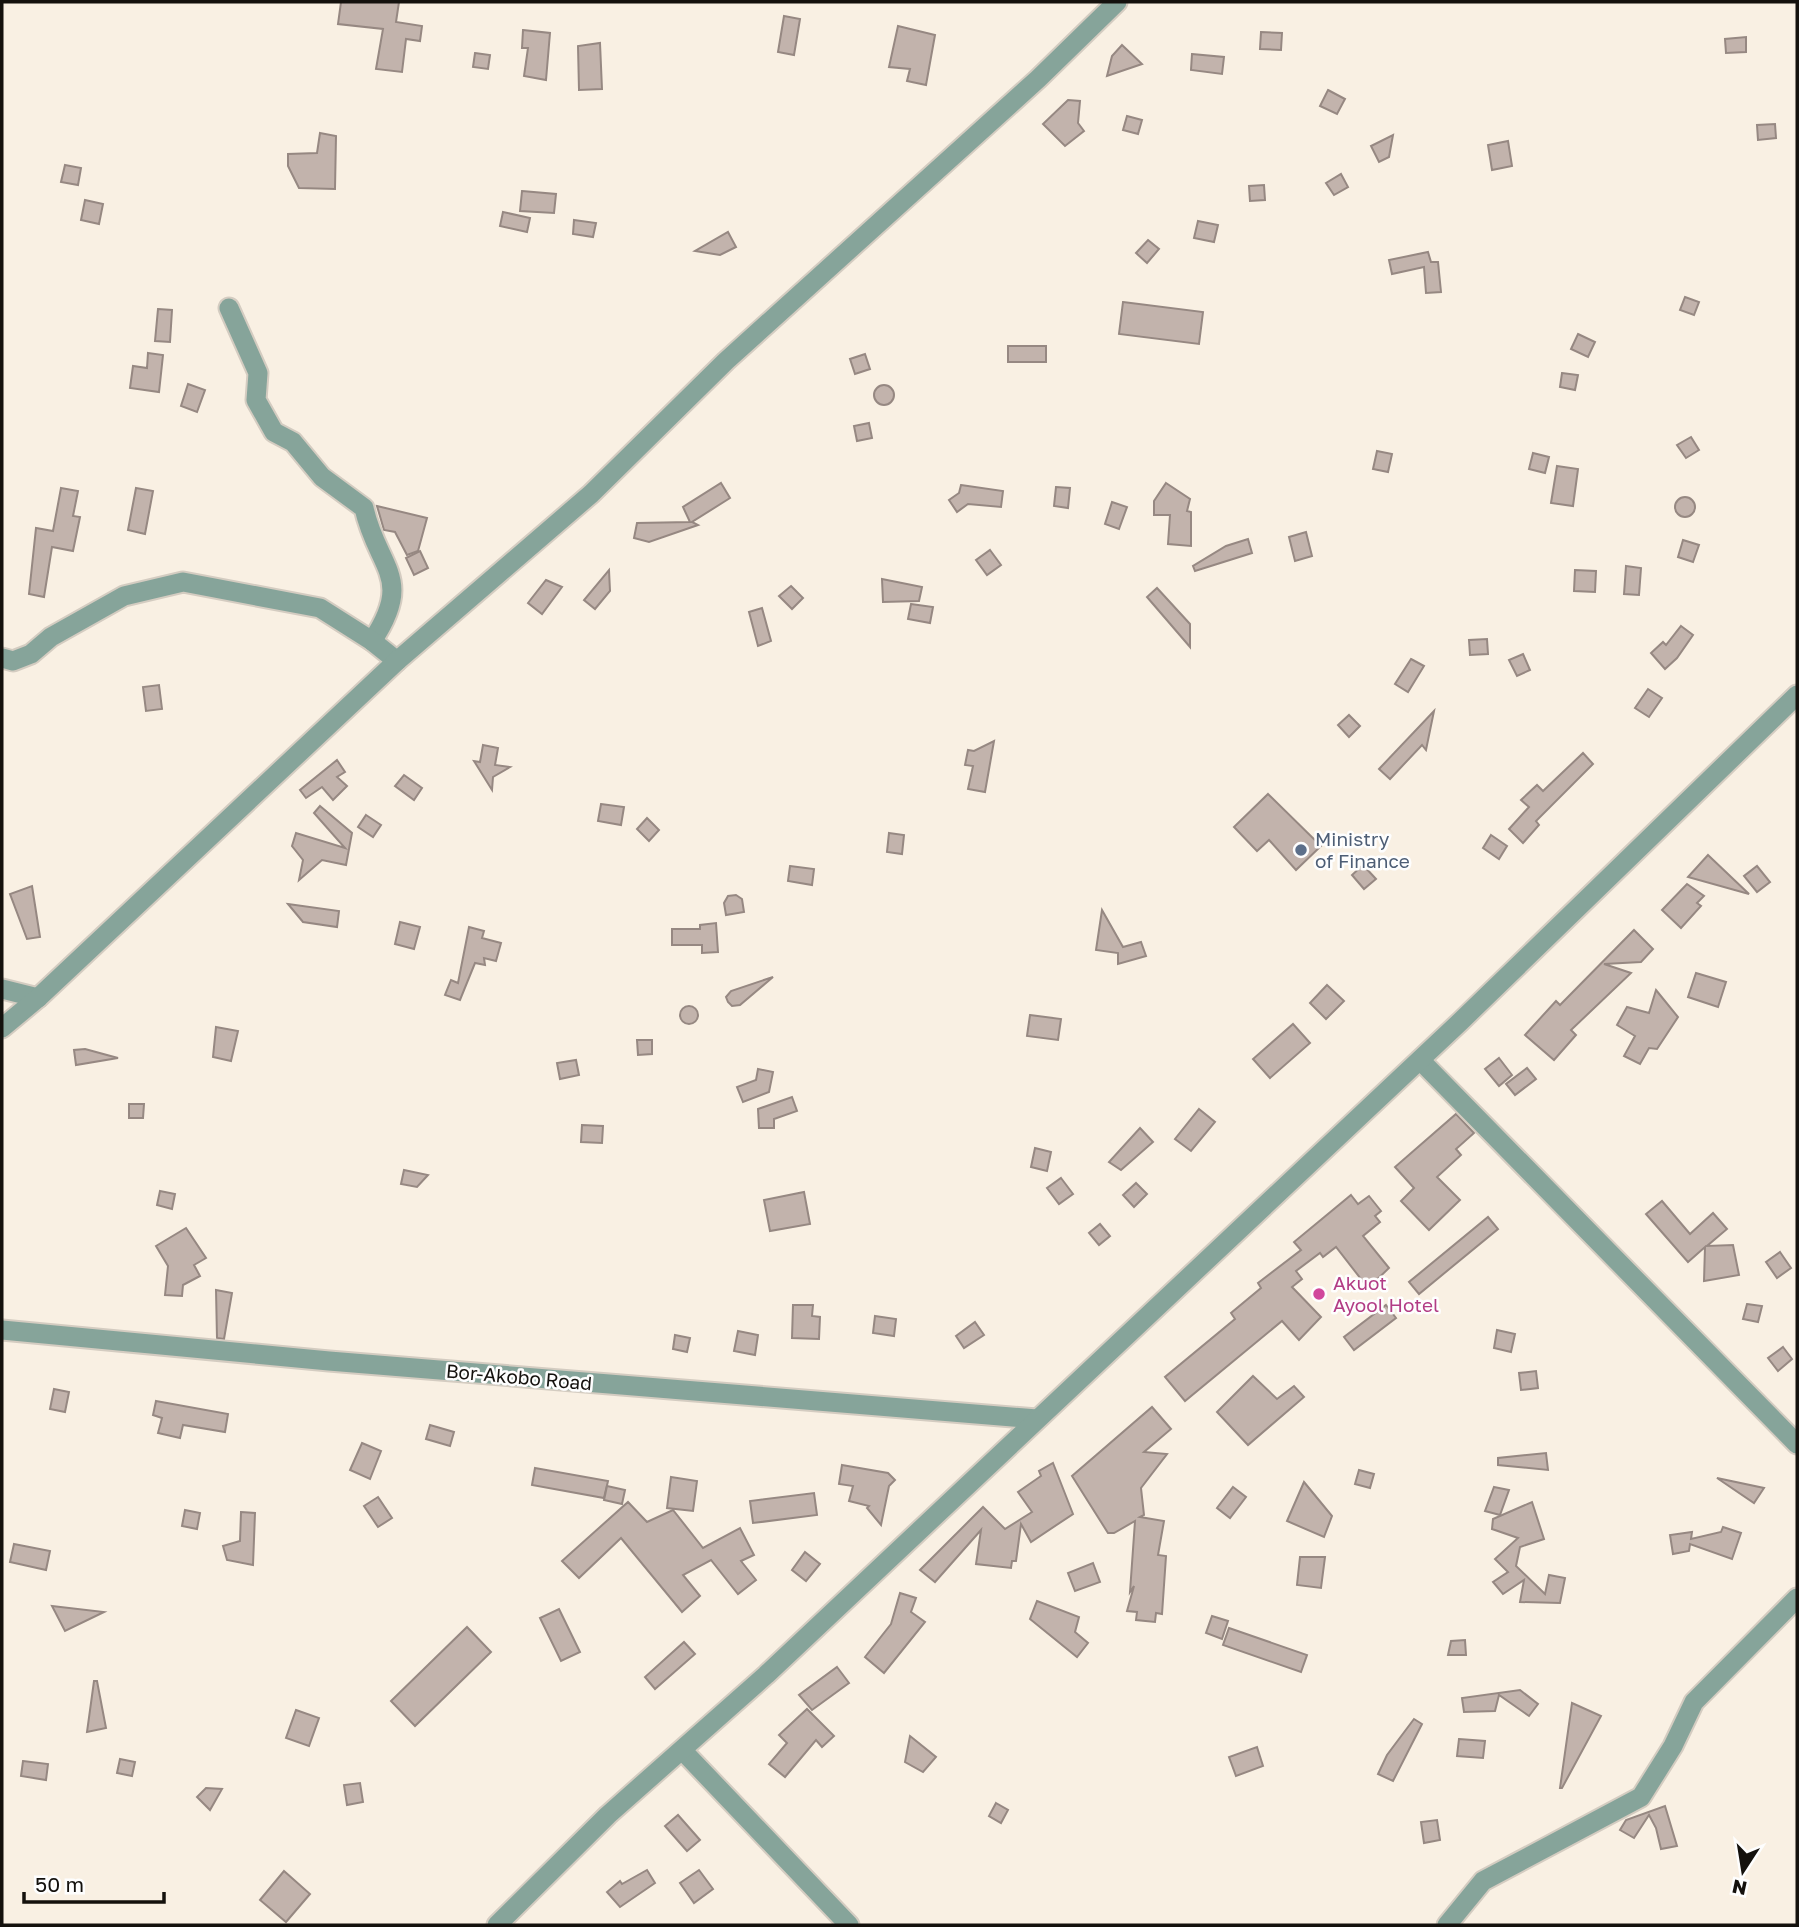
<svg xmlns="http://www.w3.org/2000/svg" width="1799" height="1927" font-family="'Golos Text',sans-serif">
<style>
.building{fill:#c2b3ac;stroke:#968882;stroke-width:2}
.lines{fill:none;stroke-linecap:round;stroke-linejoin:round}
.minor-casing{stroke:#d4ccc1;stroke-width:23}
.tertiary-casing{stroke:#d4ccc1;stroke-width:23}
.minor{stroke:#86a49a;stroke-width:19}
.tertiary{stroke:#86a49a;stroke-width:19}
.service-dot{fill:#5c6f8a;stroke:#fefefe;stroke-width:2.5}
.hotel-dot{fill:#d1479c;stroke:#fefefe;stroke-width:2.5}
.labels{text-anchor:middle;stroke-width:5;stroke-linejoin:round;paint-order:stroke}
.service-label{font-size:19px;fill:#4e5e75;stroke:#fefefe;text-anchor:start}
.hotel-label{font-size:19px;fill:#b23c85;stroke:#fefefe;text-anchor:start}
.street-label{font-size:19px;fill:#14110d;stroke:#fefefe}
</style>
<rect width="100%" height="100%" fill="#f9f0e3"/>
<g class="building">
<path d="M341,2H399L396,22L422,26L420,41L406,39L402,72L376,69L383,29L338,24Z"/>
<path d="M784,16L800,19L794,55L778,52Z"/>
<path d="M898,26L935,35L926,85L907,81L910,69L889,67Z"/>
<path d="M523,30L550,33L546,80L524,76L528,48H522Z"/>
<path d="M1261,32L1282,33L1281,50L1260,49Z"/>
<path d="M1746,37V52L1726,53L1725,39Z"/>
<path d="M600,43L602,89L579,90L578,46Z"/>
<path d="M1122,45L1142,64L1107,76L1112,56Z"/>
<path d="M475,53L490,55L488,69L473,67Z"/>
<path d="M1192,54L1224,57L1222,74L1191,70Z"/>
<path d="M1328,90L1345,99L1337,114L1320,106Z"/>
<path d="M1068,100L1080,101L1078,123L1084,131L1065,146L1043,124Z"/>
<path d="M1127,116L1142,120L1138,134L1123,130Z"/>
<path d="M1775,124L1776,138L1758,140L1757,125Z"/>
<path d="M320,133L336,136L335,189L299,188L288,166V154L317,153Z"/>
<path d="M1393,135L1389,157L1379,162L1371,146Z"/>
<path d="M1508,141L1512,166L1492,170L1488,145Z"/>
<path d="M65,165L81,168L78,185L61,182Z"/>
<path d="M1341,174L1348,187L1334,195L1326,183Z"/>
<path d="M1264,185L1265,200L1250,201L1249,186Z"/>
<path d="M522,191L556,194L554,213L520,211Z"/>
<path d="M85,200L103,204L99,224L81,220Z"/>
<path d="M503,212L530,218L527,232L500,226Z"/>
<path d="M574,220L596,223L593,237L573,234Z"/>
<path d="M1198,221L1218,225L1214,242L1194,238Z"/>
<path d="M728,232L736,247L720,255L695,251Z"/>
<path d="M1148,240L1159,249L1147,263L1136,253Z"/>
<path d="M1428,252L1431,262H1438L1441,292L1426,293L1424,267L1392,274L1389,260Z"/>
<path d="M1685,297L1699,302L1694,315L1680,310Z"/>
<path d="M1123,302L1203,312L1199,344L1119,334Z"/>
<path d="M158,309L172,310L170,342L155,341Z"/>
<path d="M1578,334L1595,342L1588,357L1571,349Z"/>
<rect x="1008" y="346" width="38" height="16"/>
<path d="M148,353L163,355L159,392L130,388L133,366L147,368Z"/>
<path d="M865,354L870,369L855,374L850,359Z"/>
<path d="M1562,373L1578,375L1575,390L1560,387Z"/>
<path d="M188,384L205,390L197,412L181,406Z"/>
<circle cx="884" cy="395" r="10"/>
<path d="M869,423L872,438L857,441L854,426Z"/>
<path d="M1691,437L1699,450L1686,458L1677,445Z"/>
<path d="M1377,451L1392,454L1388,472L1373,469Z"/>
<path d="M1533,453L1549,457L1545,473L1529,469Z"/>
<path d="M1557,466L1578,469L1573,506L1551,503Z"/>
<path d="M721,483L730,498L692,522L698,525L649,542L634,538L637,523L690,522L683,507Z"/>
<path d="M1166,483L1190,499L1187,511L1191,512V546L1168,544L1170,515H1154V501Z"/>
<path d="M961,485L1003,491L1001,507L968,504L957,512L949,500L959,493Z"/>
<path d="M1056,487L1070,488L1068,508L1054,506Z"/>
<path d="M61,488L78,491L73,516L80,517L73,551L52,547L44,597L29,594L36,528L53,531Z"/>
<path d="M136,488L153,491L145,534L128,530Z"/>
<circle cx="1685" cy="507" r="10"/>
<path d="M1112,502L1127,507L1119,529L1105,524Z"/>
<path d="M377,506L427,518L418,551L407,555L395,532L384,530Z"/>
<path d="M1306,532L1312,556L1295,561L1289,537Z"/>
<path d="M1248,539L1252,553L1195,571L1193,566L1226,546Z"/>
<path d="M1683,540L1699,545L1693,562L1678,557Z"/>
<path d="M990,550L1001,565L987,575L976,560Z"/>
<path d="M420,551L428,568L414,575L406,558Z"/>
<path d="M1626,566L1641,568L1639,595L1624,594Z"/>
<path d="M609,570L610,591L595,609L584,600Z"/>
<path d="M1575,570L1596,571L1595,592L1574,591Z"/>
<path d="M882,579L922,587L919,601L883,602Z"/>
<path d="M546,580L562,587L542,614L528,603Z"/>
<path d="M791,586L803,598L792,609L779,596Z"/>
<path d="M1157,588L1190,624V647L1147,597Z"/>
<path d="M911,604L933,607L930,623L908,619Z"/>
<path d="M762,608L771,641L758,646L749,612Z"/>
<path d="M1681,626L1693,635L1677,658L1665,669L1651,653L1663,642L1666,645Z"/>
<path d="M1487,639L1488,654L1470,655L1469,640Z"/>
<path d="M1523,654L1530,670L1517,676L1509,660Z"/>
<path d="M1411,659L1424,666L1408,692L1395,684Z"/>
<path d="M159,685L162,709L146,711L143,687Z"/>
<path d="M1648,689L1662,698L1649,717L1635,708Z"/>
<path d="M1434,711L1426,750L1422,745L1390,779L1379,769Z"/>
<path d="M1349,715L1360,726L1349,737L1338,725Z"/>
<path d="M994,741L985,792L968,789L973,766L965,765L968,750L974,751Z"/>
<path d="M483,745L498,748L495,765L510,767L493,777L492,790L474,761L480,762Z"/>
<path d="M1583,753L1593,764L1536,821L1539,825L1523,843L1509,829L1529,807L1521,800L1537,785L1543,791Z"/>
<path d="M337,760L345,772L337,777L347,786L333,800L322,787L306,798L300,790Z"/>
<path d="M404,775L422,788L414,800L395,786Z"/>
<path d="M1268,794L1321,846L1296,870L1269,840L1257,851L1234,827Z"/>
<path d="M601,804L624,807L621,825L598,821Z"/>
<path d="M320,806L352,833L346,865L322,860L299,880L303,860L292,846L296,833L345,848L314,813Z"/>
<path d="M366,815L381,825L373,837L358,827Z"/>
<path d="M647,818L659,830L649,841L637,829Z"/>
<path d="M889,833L904,835L902,854L887,852Z"/>
<path d="M1491,835L1507,846L1499,859L1483,848Z"/>
<path d="M1708,855L1749,894L1688,877Z"/>
<path d="M1363,865L1376,879L1364,889L1352,875Z"/>
<path d="M790,866L814,869L812,885L788,881Z"/>
<path d="M1757,866L1770,882L1757,892L1744,876Z"/>
<path d="M1687,884L1704,896L1697,903L1701,906L1681,928L1662,910Z"/>
<path d="M32,886L40,937L27,939L10,894Z"/>
<path d="M736,895L742,899L744,912L726,915L724,903L728,896Z"/>
<path d="M288,904L339,911L337,927L303,922Z"/>
<path d="M1102,910L1123,947L1141,942L1146,956L1118,964V953L1096,950Z"/>
<path d="M400,922L420,927L414,949L395,944Z"/>
<path d="M716,923L718,952L702,953V945H672V929H700V925Z"/>
<path d="M469,927L484,931L482,938L501,943L496,961L484,958L485,965L475,963L460,1000L445,995L451,980L458,983Z"/>
<path d="M1634,930L1653,949L1641,962L1604,964L1631,973L1571,1030L1576,1035L1554,1060L1525,1035L1556,1001L1560,1005Z"/>
<path d="M1696,973L1726,982L1718,1007L1688,997Z"/>
<path d="M773,977L740,1005L732,1006L728,1002L726,997L731,991Z"/>
<path d="M1327,985L1344,1001L1326,1019L1310,1003Z"/>
<path d="M1656,990L1678,1017L1657,1049L1649,1048L1640,1064L1624,1056L1635,1036L1617,1025L1627,1007L1649,1013Z"/>
<circle cx="689" cy="1015" r="9"/>
<path d="M1030,1015L1061,1019L1058,1040L1027,1036Z"/>
<path d="M1293,1024L1310,1043L1270,1078L1253,1059Z"/>
<path d="M216,1027L238,1031L231,1061L213,1057Z"/>
<path d="M637,1040H652V1054L638,1055Z"/>
<path d="M85,1049L118,1058L76,1065L74,1050Z"/>
<path d="M1499,1058L1512,1075L1499,1086L1485,1069Z"/>
<path d="M576,1060L579,1075L560,1079L557,1063Z"/>
<path d="M1527,1068L1536,1079L1515,1095L1506,1084Z"/>
<path d="M758,1069L773,1072L769,1092L743,1102L737,1087L756,1080Z"/>
<path d="M792,1097L797,1111L774,1119V1128H759L758,1109Z"/>
<path d="M129,1104H144L143,1118H129Z"/>
<path d="M1199,1109L1215,1122L1191,1151L1175,1139Z"/>
<path d="M1456,1114L1474,1133L1456,1149L1461,1155L1437,1177L1460,1200L1429,1230L1401,1201L1414,1188L1395,1167Z"/>
<path d="M582,1125L603,1126L602,1143L581,1142Z"/>
<path d="M1140,1128L1153,1142L1121,1170L1109,1162Z"/>
<path d="M1035,1148L1051,1152L1047,1171L1031,1167Z"/>
<path d="M404,1170L428,1175L417,1187L401,1184Z"/>
<path d="M1061,1178L1073,1194L1059,1204L1047,1188Z"/>
<path d="M1136,1183L1147,1194L1134,1207L1123,1195Z"/>
<path d="M160,1191L175,1194L172,1209L157,1205Z"/>
<path d="M804,1192L810,1224L770,1231L764,1200Z"/>
<path d="M1351,1195L1358,1204L1369,1196L1381,1211L1375,1216L1380,1222L1363,1236L1389,1268L1368,1288L1336,1247L1323,1257L1320,1253L1296,1271L1302,1279L1292,1287L1321,1317L1299,1340L1282,1321L1185,1401L1165,1377L1235,1319L1231,1313L1261,1288L1258,1283L1301,1250L1294,1242Z"/>
<path d="M1662,1201L1690,1234L1713,1213L1727,1229L1707,1246L1733,1245L1739,1275L1704,1281L1705,1247L1688,1262L1646,1214Z"/>
<path d="M1488,1217L1498,1229L1419,1294L1409,1282Z"/>
<path d="M1100,1224L1110,1236L1099,1245L1089,1233Z"/>
<path d="M186,1228L206,1258L194,1265L200,1276L183,1285L182,1296L165,1295L168,1266L156,1246Z"/>
<path d="M1780,1252L1791,1268L1777,1278L1766,1262Z"/>
<path d="M216,1290L232,1293L224,1339L217,1338Z"/>
<path d="M1747,1304L1762,1306L1758,1322L1743,1319Z"/>
<path d="M793,1305H813L812,1316L820,1317L819,1339L792,1338Z"/>
<path d="M1386,1305L1396,1318L1354,1350L1344,1337Z"/>
<path d="M875,1316L896,1319L894,1336L873,1333Z"/>
<path d="M975,1322L984,1335L964,1348L956,1336Z"/>
<path d="M1497,1330L1515,1334L1511,1352L1494,1348Z"/>
<path d="M738,1331L758,1335L755,1355L734,1351Z"/>
<path d="M675,1335L690,1338L687,1352L673,1349Z"/>
<path d="M1783,1347L1792,1359L1778,1371L1768,1358Z"/>
<path d="M1536,1371L1538,1388L1521,1390L1519,1373Z"/>
<path d="M1253,1376L1277,1399L1294,1386L1304,1397L1248,1445L1217,1412Z"/>
<path d="M54,1389L69,1392L65,1412L50,1409Z"/>
<path d="M156,1401L228,1414L225,1432L183,1425L180,1438L158,1433L162,1418L153,1415Z"/>
<path d="M1152,1407L1171,1429L1144,1452L1167,1454L1141,1488L1144,1515L1140,1517L1164,1521L1158,1555L1166,1556L1162,1614L1156,1613L1155,1622L1136,1620L1137,1612L1127,1611L1134,1586L1130,1592L1135,1521L1114,1533H1108L1072,1476Z"/>
<path d="M430,1425L454,1432L450,1446L426,1439Z"/>
<path d="M362,1443L381,1451L370,1479L350,1470Z"/>
<path d="M1546,1453L1548,1470L1498,1465V1458Z"/>
<path d="M1053,1463L1073,1514L1031,1542L1021,1524L1016,1561H1012L1011,1568L976,1564L981,1530L935,1582L920,1570L983,1507L1005,1529L1032,1512L1018,1492L1041,1476L1039,1471Z"/>
<path d="M842,1465L888,1473L895,1480L889,1486L881,1525L867,1508L869,1506L849,1501L853,1486L839,1484Z"/>
<path d="M535,1468L608,1481L604,1498L532,1485Z"/>
<path d="M1359,1470L1374,1474L1370,1488L1355,1484Z"/>
<path d="M671,1477L697,1481L693,1511L667,1508Z"/>
<path d="M1717,1478L1764,1488L1754,1503Z"/>
<path d="M1304,1482L1332,1516L1324,1537L1287,1521Z"/>
<path d="M607,1486L625,1490L622,1504L604,1500Z"/>
<path d="M1233,1487L1246,1497L1230,1518L1217,1508Z"/>
<path d="M1494,1487L1509,1490L1500,1515L1485,1511Z"/>
<path d="M814,1493L817,1515L753,1523L750,1501Z"/>
<path d="M378,1497L392,1518L378,1527L364,1506Z"/>
<path d="M628,1502L647,1522L673,1510L703,1548L740,1528L754,1555L741,1561L756,1580L738,1594L711,1560L683,1575L700,1596L682,1612L621,1538L579,1578L562,1561Z"/>
<path d="M1532,1502L1544,1539L1520,1547L1516,1566L1545,1594L1549,1575L1565,1578L1560,1603L1520,1602L1524,1580L1503,1594L1493,1582L1508,1572L1495,1559L1518,1538L1492,1529L1493,1519Z"/>
<path d="M185,1510L200,1513L197,1529L182,1526Z"/>
<path d="M241,1512L255,1513L253,1565L227,1560L223,1546L240,1541Z"/>
<path d="M1723,1527L1741,1533L1732,1559L1690,1544L1689,1551L1673,1554L1670,1535L1692,1532L1691,1539L1721,1532Z"/>
<path d="M14,1544L50,1551L46,1570L10,1562Z"/>
<path d="M805,1552L820,1564L806,1581L792,1570Z"/>
<path d="M1300,1557H1325L1321,1588L1297,1585Z"/>
<path d="M1093,1563L1100,1582L1075,1591L1068,1573Z"/>
<path d="M900,1593L916,1598L911,1612L925,1622L884,1673L865,1657L891,1624Z"/>
<path d="M1037,1601L1079,1617L1075,1632L1088,1643L1077,1657L1030,1619Z"/>
<path d="M52,1606L104,1612L65,1631Z"/>
<path d="M559,1609L580,1652L561,1661L540,1618Z"/>
<path d="M1212,1616L1228,1621L1222,1639L1206,1633Z"/>
<path d="M467,1627L491,1652L415,1726L391,1701Z"/>
<path d="M1229,1628L1307,1655L1301,1672L1223,1645Z"/>
<path d="M1465,1640L1466,1655H1448L1451,1641Z"/>
<path d="M684,1642L695,1654L655,1689L645,1677Z"/>
<path d="M837,1667L849,1683L812,1710L799,1695Z"/>
<path d="M94,1681H97L106,1728L87,1732Z"/>
<path d="M1520,1690L1538,1704L1529,1716L1499,1695L1495,1711L1464,1712L1462,1698Z"/>
<path d="M1572,1703L1601,1716L1562,1788H1560Z"/>
<path d="M807,1709L834,1736L822,1747L816,1740L785,1777L769,1764L787,1743L779,1735Z"/>
<path d="M296,1710L319,1718L309,1746L286,1738Z"/>
<path d="M1414,1719L1422,1724L1393,1781L1378,1774L1387,1755Z"/>
<path d="M910,1736L936,1757L923,1772L905,1762Z"/>
<path d="M1459,1739L1485,1741L1483,1758L1457,1756Z"/>
<path d="M1257,1747L1263,1766L1236,1776L1229,1757Z"/>
<path d="M120,1759L135,1762L132,1776L117,1773Z"/>
<path d="M23,1761L48,1764L46,1780L21,1776Z"/>
<path d="M360,1783L363,1802L347,1805L344,1785Z"/>
<path d="M206,1788L222,1789L210,1810L197,1797Z"/>
<path d="M996,1803L1008,1810L1001,1823L989,1816Z"/>
<path d="M1665,1806L1677,1846L1661,1849L1656,1828L1649,1815L1634,1838L1620,1830L1626,1820Z"/>
<path d="M678,1815L700,1840L687,1851L665,1826Z"/>
<path d="M1437,1820L1440,1840L1424,1843L1421,1822Z"/>
<path d="M647,1870L655,1883L620,1907L607,1892L620,1881L622,1884Z"/>
<path d="M699,1870L713,1889L694,1903L680,1883Z"/>
<path d="M284,1871L310,1894L286,1922L260,1900Z"/>
</g>
<g class="lines">
<defs>
<g id="minor">
<path d="M229,308L258,373L256,400L274,432L293,442L322,477L364,508C377,568 415,577 372,641"/>
<path d="M2,658L13,661L31,654L51,637L124,596L183,582L320,608L372,641L397,661"/>
<path d="M2,989L38,998"/>
<path d="M1420,1060L1797,1444"/>
<path d="M683,1751L849,1925"/>
<path d="M1447,1925L1483,1881L1641,1797L1673,1746L1694,1702L1797,1598"/>
</g>
<g id="tertiary">
<path d="M2,1028L38,998L397,661L591,494L726,361L1038,79L1117,2"/>
<path d="M2,1330L329,1361L1037,1419"/>
<path d="M497,1925L608,1815L766,1675L1461,1021L1797,695"/>
</g>
</defs>
<use href="#minor" class="minor-casing"/>
<use href="#tertiary" class="tertiary-casing"/>
<use href="#minor" class="minor"/>
<use href="#tertiary" class="tertiary"/>
</g>
<circle class="service-dot" cx="1301" cy="850" r="7"/>
<circle class="hotel-dot" cx="1319" cy="1294" r="7"/>
<g class="labels">
<g class="service-label">
<text x="1315" y="846">Ministry<tspan x="1315" dy="22">of Finance</tspan></text>
</g>
<g class="hotel-label">
<text x="1333" y="1290">Akuot<tspan x="1333" dy="22">Ayool Hotel</tspan></text>
</g>
<g class="street-label">
<text transform="translate(519 1377) rotate(5)" y="7">Bor-Akobo Road</text>
</g>
</g>
<rect width="1799" height="1927" fill="none" stroke="#14110d" stroke-width="7"/>
<g transform="translate(1743 1871) rotate(192)" stroke="#fefefe" stroke-width="5" paint-order="stroke">
<path d="M0-5L12 26L0 18L-12 26Z" fill="#14110d"/>
<text y="-10" font-size="19" font-weight="bold" text-anchor="middle" fill="#14110d">N</text>
</g>
<path d="M24 1892v10h140v-10" fill="none" stroke="#14110d" stroke-width="3.5"/>
<text x="35" y="1892" font-size="21" fill="#14110d" stroke="#fefefe" stroke-width="5" paint-order="stroke">50 m</text>
</svg>
